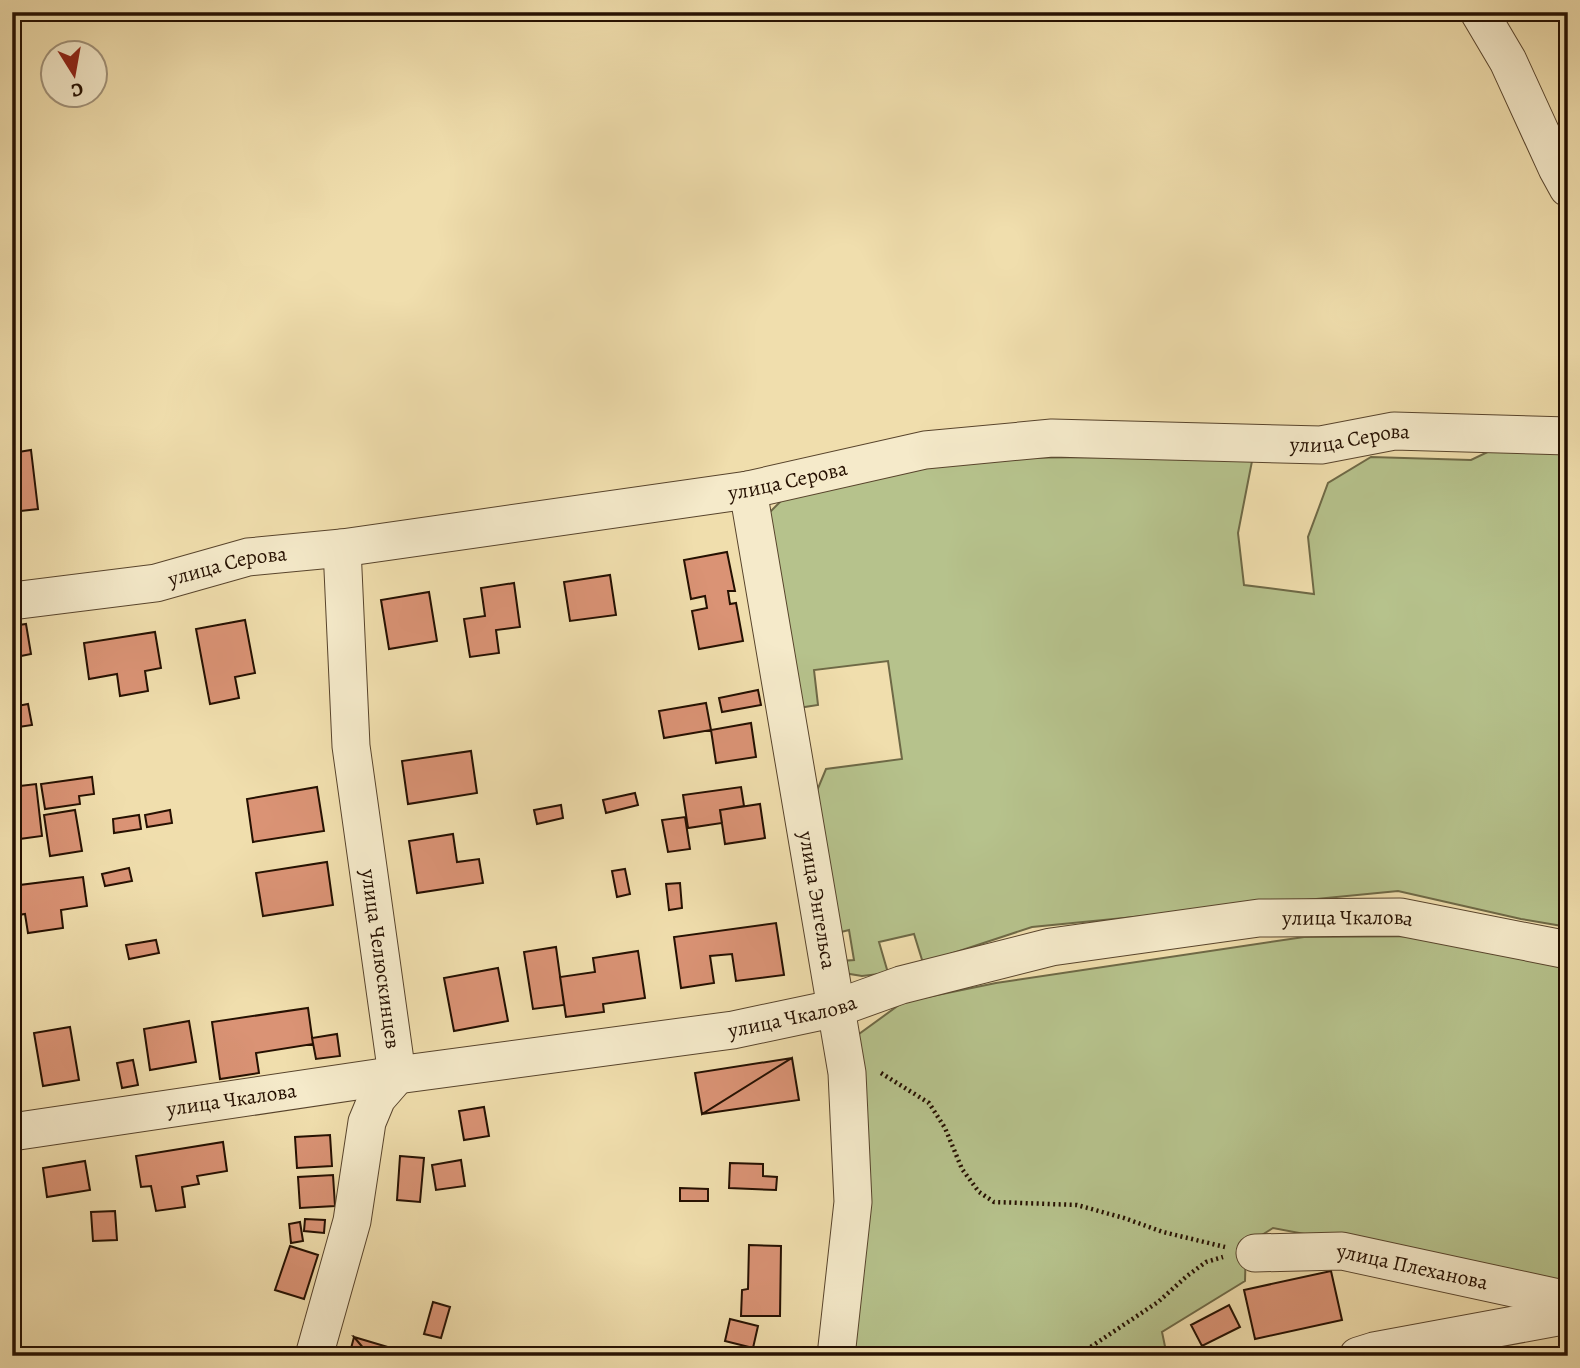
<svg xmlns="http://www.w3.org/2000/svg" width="1580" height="1368" viewBox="0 0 1580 1368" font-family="Alegreya,serif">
<rect width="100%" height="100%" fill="#f0dead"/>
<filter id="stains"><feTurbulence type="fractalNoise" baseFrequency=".00286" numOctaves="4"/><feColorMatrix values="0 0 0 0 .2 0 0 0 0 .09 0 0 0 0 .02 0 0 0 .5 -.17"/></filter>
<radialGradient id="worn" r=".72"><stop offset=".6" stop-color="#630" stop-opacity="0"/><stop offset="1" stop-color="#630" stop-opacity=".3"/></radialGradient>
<!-- green -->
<path fill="#b6c28c" stroke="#6e6946" stroke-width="2" d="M1496,448L1568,450V927L1521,919L1398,891L1032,927L923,963L914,934L879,942L888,973L862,976L844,973L841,961L854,960L849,930L833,934L811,805L826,769L902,759L888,661L814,670L818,705L798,708L768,514L792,490L975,458L1253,456L1238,533L1244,585L1314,594L1308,537L1328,483L1371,457L1471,460Z
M1442,936L1568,964V1287L1544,1279L1273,1228L1246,1245L1245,1281L1162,1332L1167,1356H840L860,1225L859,1034L903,1002L996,983L1304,937Z"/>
<!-- building -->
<path fill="#da9375" stroke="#251001" stroke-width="2" d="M31,450L38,509L12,512V453Z
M727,552L735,591H728L730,604L736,603L743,641L699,649L692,611L707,608L705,596L691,599L684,560Z
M610,575L616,615L570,621L564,582Z
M514,583L520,627L496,630L499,653L470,657L464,619L485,616L481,588Z
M429,592L437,641L389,649L381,600Z
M245,620L255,673L235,677L239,698L210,704L196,629Z
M26,624L31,654L16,657L12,637V626Z
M155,632L161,668L145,671L148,691L120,696L117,674L89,679L84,643Z
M758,690L761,705L722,712L719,698Z
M706,703L711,730L664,738L659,711Z
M28,704L32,725L12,728V707Z
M751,723L756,757L716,763L711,730Z
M471,751L477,793L408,804L402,761Z
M92,777L94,794L79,796L80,804L45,809L41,784Z
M36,784L42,836L12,840V787Z
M317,787L324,831L253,842L247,799Z
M741,787L744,806L720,810L722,823L688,828L683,795Z
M635,793L638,805L606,813L603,800Z
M760,804L765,838L725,844L720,810Z
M561,805L563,818L537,824L534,810Z
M75,810L82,851L50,856L44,815Z
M170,810L172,823L147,827L145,815Z
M139,815L141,829L114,833L113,819Z
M685,817L690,849L668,852L662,820Z
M453,834L457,862L479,859L483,883L417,893L409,841Z
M327,862L333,905L263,916L256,873Z
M129,868L132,881L105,886L102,874Z
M625,869L630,894L617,897L612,871Z
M83,877L87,906L61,910L63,928L28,933L25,914L12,916V886Z
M680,883L682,908L669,910L666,884Z
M776,923L784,975L736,981L732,954L710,956L714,983L681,988L674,937Z
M156,940L159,953L129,959L126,945Z
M556,947L564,1005L533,1009L524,952Z
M638,951L645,998L603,1004L604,1012L566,1017L560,977L595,972L593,958Z
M498,968L508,1021L454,1031L444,978Z
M308,1008L313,1044L256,1053L259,1073L220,1079L212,1022Z
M189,1021L196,1062L150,1070L144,1029Z
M70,1027L79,1080L43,1086L34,1033Z
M337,1034L340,1056L316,1059L312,1038Z
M792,1058L799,1100L702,1114Z
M792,1058L702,1114L695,1073Z
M133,1060L138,1085L122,1088L117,1063Z
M484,1107L489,1136L464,1140L459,1111Z
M330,1135L332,1166L297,1168L295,1137Z
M223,1142L227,1171L197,1176L199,1184L182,1187L185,1207L156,1211L151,1186L141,1187L136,1156Z
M400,1156L424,1158L420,1202L397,1200Z
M461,1160L465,1186L436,1190L432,1165Z
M85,1161L90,1190L47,1197L43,1168Z
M730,1163L763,1164V1176L777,1177L776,1190L729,1188Z
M333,1175L335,1206L300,1208L298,1177Z
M680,1188L708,1189V1201H680Z
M115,1211L117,1240L93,1241L91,1212Z
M305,1219L325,1220L324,1233L304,1231Z
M300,1222L303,1241L291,1243L289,1224Z
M749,1245L781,1246L780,1316H741L742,1290L748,1289Z
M290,1246L318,1255L304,1299L275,1290Z
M1331,1271L1342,1320L1255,1339L1244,1290Z
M433,1302L450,1307L441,1338L424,1334Z
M1229,1305L1240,1327L1202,1346L1191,1325Z
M730,1319L758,1326L753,1348L725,1341Z
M354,1337L418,1356H370Z
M354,1337L370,1356H349Z"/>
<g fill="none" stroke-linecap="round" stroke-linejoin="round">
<!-- minor casing -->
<g stroke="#58442c" stroke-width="39">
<g id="minor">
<path d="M1479,12L1508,61L1557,168L1568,188"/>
<path id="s1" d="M748,490L847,1073L853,1202L836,1356"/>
<path id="s2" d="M12,601L156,583L248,557L342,548L748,490L925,450L1052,438L1321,445L1394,431L1568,436"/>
<path id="s3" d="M12,1132L397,1075L733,1030L837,1008L901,985L1051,947L1259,918L1400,917L1568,950"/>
<path id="s4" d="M1255,1253L1342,1251L1568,1300"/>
<path d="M314,1356L352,1221L367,1122L377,1098L397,1075L351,746L342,548"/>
<path d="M1358,1356L1374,1351L1568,1315"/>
</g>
</g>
<!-- path -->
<path stroke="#251001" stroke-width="4.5" stroke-dasharray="2 3.5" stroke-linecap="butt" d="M881,1073L929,1103L945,1128L962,1169L979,1192L994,1202L1077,1205L1124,1218L1163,1232L1225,1247
M1077,1356L1158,1302L1187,1276L1206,1262L1223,1257"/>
<!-- minor -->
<use href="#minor" stroke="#f5eaca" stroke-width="37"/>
</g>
<g text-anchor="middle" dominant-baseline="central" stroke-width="6" stroke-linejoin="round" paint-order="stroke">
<!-- street labels -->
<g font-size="21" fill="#251001" stroke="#f5eaca">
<text stroke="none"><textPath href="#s2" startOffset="1353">улица Серова</textPath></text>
<text stroke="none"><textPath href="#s2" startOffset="786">улица Серова</textPath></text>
<text stroke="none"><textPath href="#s2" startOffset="219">улица Серова</textPath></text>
<text stroke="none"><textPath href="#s1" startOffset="416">улица Энгельса</textPath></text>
<text stroke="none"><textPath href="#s3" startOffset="1356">улица Чкалова</textPath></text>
<text transform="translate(381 959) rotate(82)">улица Челюскинцев</text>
<text stroke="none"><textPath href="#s3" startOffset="789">улица Чкалова</textPath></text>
<text stroke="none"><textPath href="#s3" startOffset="222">улица Чкалова</textPath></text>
<text stroke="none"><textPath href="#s4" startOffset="159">улица Плеханова</textPath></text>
</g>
</g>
<!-- margin -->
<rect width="1580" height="1368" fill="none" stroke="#f0dead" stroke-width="42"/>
<rect x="14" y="14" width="1552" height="1340" fill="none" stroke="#251001" stroke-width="3.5"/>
<rect x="21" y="21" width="1538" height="1326" fill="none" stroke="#251001" stroke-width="2"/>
<!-- north arrow -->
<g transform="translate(74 74) rotate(169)"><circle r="33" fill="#f5eaca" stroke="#a2937a" stroke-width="2"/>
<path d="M0-5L12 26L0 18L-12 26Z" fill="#8f2418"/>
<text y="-10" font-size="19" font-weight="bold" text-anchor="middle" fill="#251001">С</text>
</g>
<rect width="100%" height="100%" filter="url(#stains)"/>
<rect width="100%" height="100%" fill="url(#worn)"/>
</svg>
